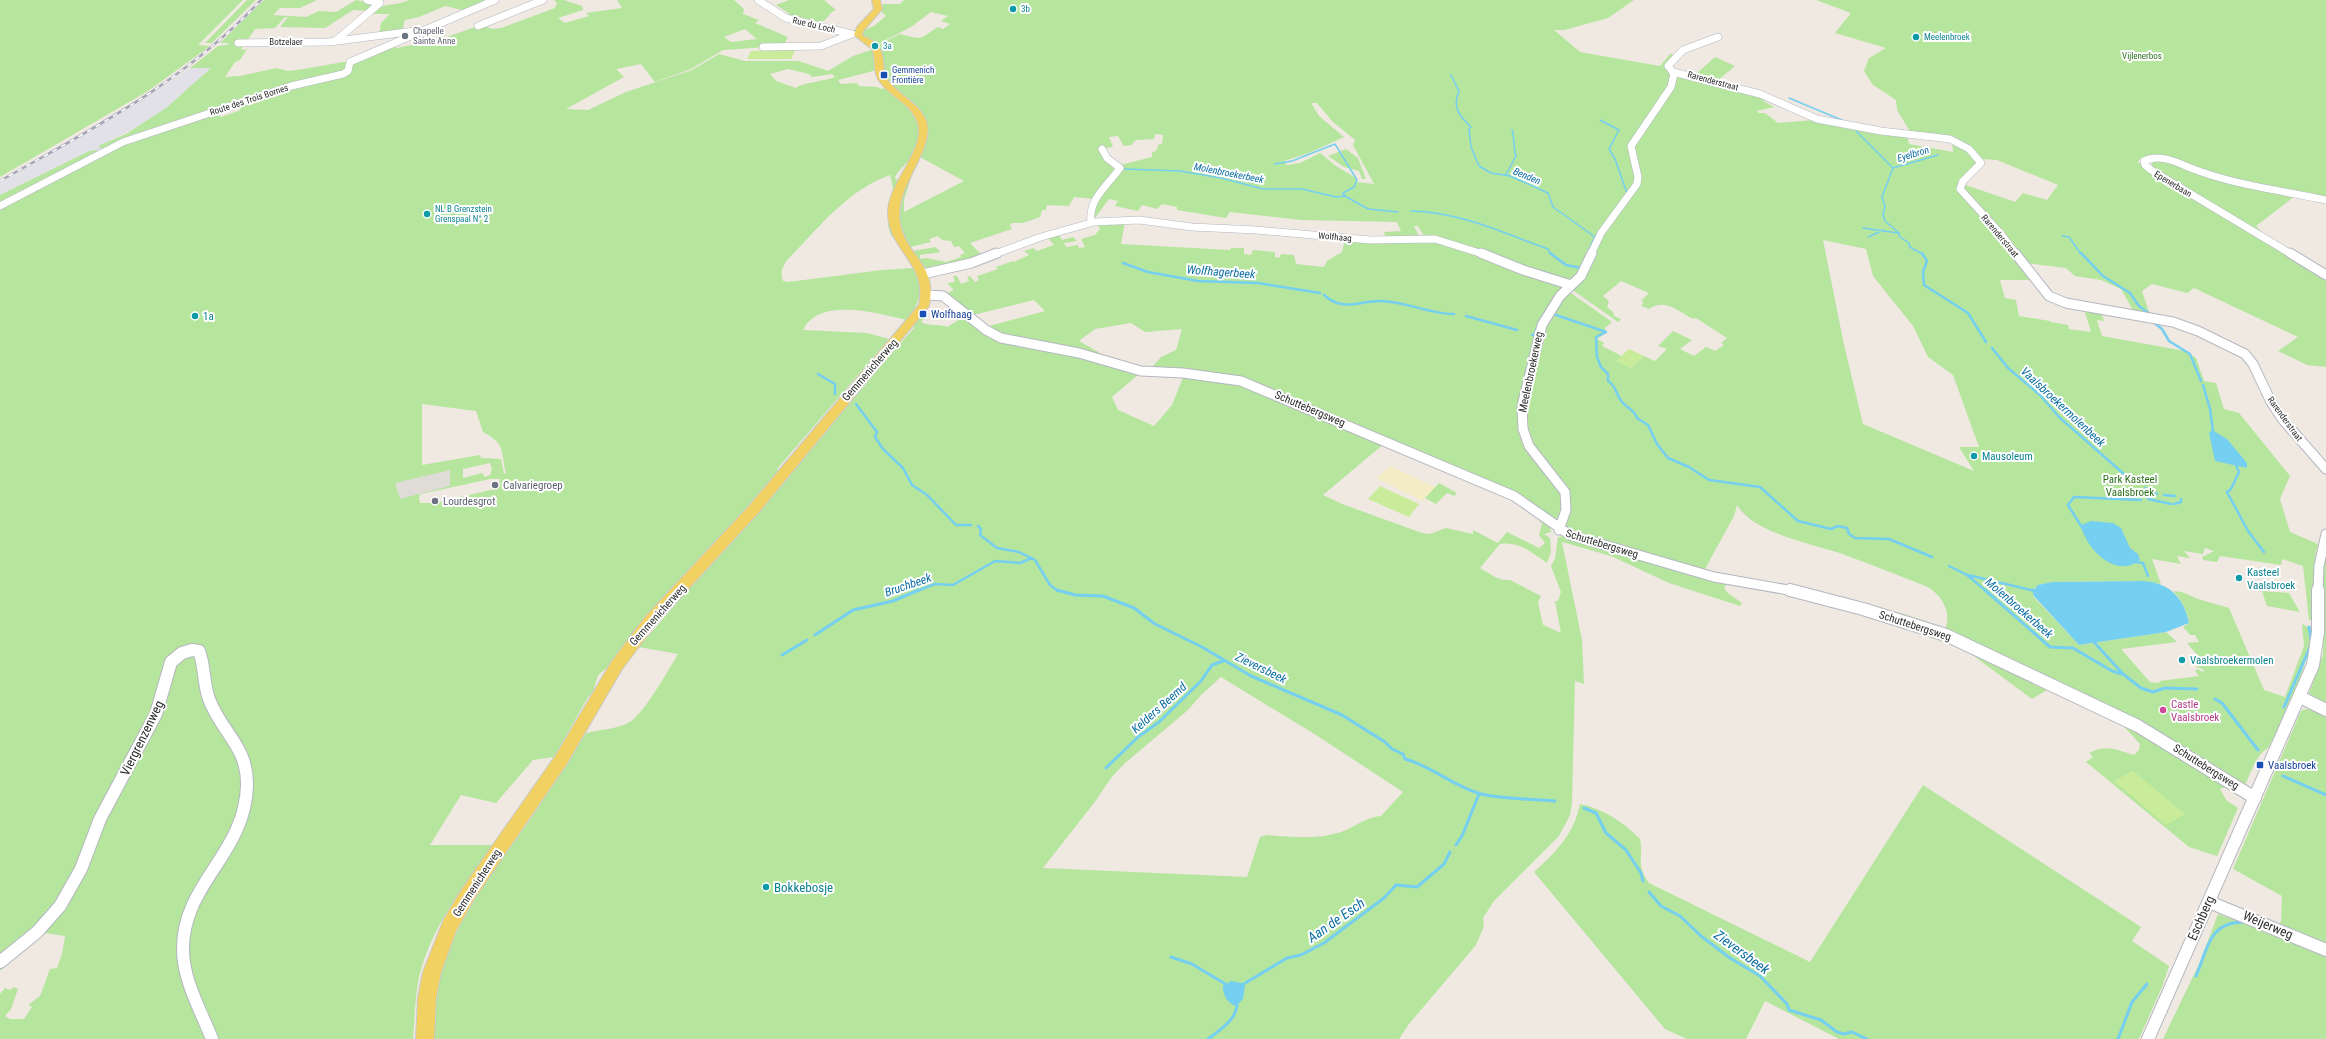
<svg xmlns="http://www.w3.org/2000/svg" width="2326" height="1039" viewBox="0 0 2326 1039" font-family="'Roboto Condensed',sans-serif">
<rect width="100%" height="100%" fill="#efe9e1"/>
<!-- industrial -->
<path fill="#e3e1e8" d="M190,68H211L178,100L142,125L112,139L106,148L98,152L96,150L89,151L0,195V183L132,107Z"/>
<!-- green -->
<path fill="#b6e59e" fill-rule="evenodd" d="M0,0H243L198,45L210,46L148,91L0,177Z
M247,0H256L212,43H205Z
M264,0H317L300,8H280L273,15L306,17L319,11L336,12L356,0L375,4L370,11L353,10L325,28L280,27L288,17H285L275,28L255,29L247,41L237,42L235,44H245L241,50L247,49L240,60L235,62L225,77L240,76L276,68L288,71L304,69L343,62H347L345,66L346,72L106,148H99L100,145L126,134L166,108L211,68H190L218,46L227,45L229,43H220Z
M409,0H493L466,11L445,6L419,17L405,20L402,31L379,35L381,23L390,14H371C387,0 391,8 409,0Z
M554,0H564L582,6L583,10L558,18L565,23L589,16L586,13L622,8L617,0H734L744,9L743,14L759,20L755,23L788,37L783,46L723,50L691,69L655,82L641,64L616,69L624,77L566,109L588,110L626,92L692,70L719,54L745,61H799L828,71L853,56L874,49L877,70L838,80L841,84L857,83L859,86L878,87L880,89L887,88C910,112 931,122 910,158C907,164 900,168 895,177L898,182L894,236L899,246L891,235L888,226V204L893,188L890,175C847,190 818,229 787,260C782,268 780,272 783,281L788,282L882,270L913,268C923,292 922,299 907,320C878,314 820,296 803,330L867,333L889,339L777,469L779,470L717,542L636,628L608,667L598,675L593,692L588,697L554,757L533,760L496,803L461,795L430,845H494C466,882 436,921 422,966C415,988 415,1016 413,1039H0V994L5,988L10,990L14,987L18,989L11,1009L5,1016L10,1019H24L32,1007L28,1005L40,996L50,969L57,968L62,954L65,936L45,933L0,971V195L89,151L96,150L98,152L215,112L221,117L241,110L236,105L343,76L350,66L394,46L397,48L438,40L481,25L492,29L501,28L555,8L557,3ZM745,29L757,39L731,42L724,37ZM788,69L809,74L812,77L832,74L835,77C825,81 801,83 796,88L776,81L770,74ZM422,404L476,411L483,432C507,445 500,450 506,473L504,474L501,459L481,458L480,455L422,465ZM490,463L492,469L490,475L485,477L482,473L463,478V469ZM490,479H500L499,488L435,503H420L419,496L421,494Z
M789,0H824L836,10C830,12 830,15 826,19C819,27 795,18 785,17L790,14L776,5Z
M904,0H1634L1608,18L1564,30H1554L1580,52L1660,66L1671,53L1674,57L1671,60L1672,75L1669,86L1630,143L1636,183L1581,272L1572,280L1424,236L1418,226H1414L1419,236L1386,238L1384,232L1401,231L1397,222L1301,220L1230,212L1226,218L1177,210V207L1162,204L1157,209L1142,205L1138,211L1115,206L1118,201L1109,199L1095,218H1092V212L1120,165L1152,157V152L1156,151L1159,144H1162L1163,135L1155,134L1154,139L1136,140L1131,145L1124,146L1118,136L1109,137L1113,147L1100,149L1117,167L1094,199L1074,197L1069,206L1047,205L1046,210H1042L1040,217L1023,223H1012L1010,225L1012,229L970,243L983,256L926,270L913,251L935,247L941,252L920,255V259L926,258L946,262L961,257L960,255L965,253L959,246L954,247L951,241L942,240L938,236L929,239L931,242L910,247C889,215 898,204 911,171L912,175L904,200V212L964,181L918,156L926,125L885,77L877,45L900,34C926,41 919,38 938,27L943,29L950,24L941,21L948,16L931,12L911,27L876,45L862,35V31L874,26L886,16L881,11L883,4H900ZM1311,103H1317L1332,121L1355,140L1353,145L1374,184L1357,182L1356,178L1336,166L1320,153L1300,163L1287,165L1284,161L1309,153L1344,137L1319,116Z
M1816,0H2326V199C2292,192 2256,188 2223,178C2196,171 2169,151 2141,158L2138,162L2161,178L2165,175L2151,165L2153,162L2166,161L2219,181L2295,196L2256,226L2263,233L2326,271V367L2307,365L2278,351L2298,337L2194,288L2187,293L2152,284L2142,291L2150,315L2134,312L2121,289L2101,280L2075,276L2066,268L2025,263L2004,234L1977,205L1964,187L1966,185L2015,202L2023,193L2047,200L2058,185L1997,160L1982,159L1958,140L1911,133L1897,110L1896,100L1873,85L1864,71L1869,58L1886,48L1835,33L1851,13Z
M1715,57L1735,66L1717,81L1695,75Z
M1676,74L1690,75L1767,97L1763,101L1774,107L1757,111L1759,113H1765L1778,123L1815,120L1907,135L1909,144L1953,152L1952,141C1963,145 1974,152 1980,162L1973,170L1958,180V188L1961,194L1996,231L2031,280H2000L2005,298L2016,300L2019,316L2050,321L2051,322L2068,325L2069,329L2091,332L2084,309L2101,311L2104,321L2097,320L2102,336L2185,351L2196,358L2204,381L2216,383L2224,409L2239,413L2290,476L2280,499L2290,532L2318,544L2315,556V620H2309L2303,566L2282,559L2281,565L2220,556L2217,562L2203,560L2202,557L2214,551L2205,548L2203,554L2184,551L2190,558L2177,556L2181,564L2152,559L2161,584L2144,581L2052,582L2038,585L2033,590V596L2079,645L2166,632L2177,642L2121,649L2150,682L2160,683L2159,681L2199,676L2195,671L2197,669L2203,672L2204,670L2197,667L2196,665L2205,664L2187,643L2199,642L2195,635H2190L2183,627L2189,623C2187,611 2182,600 2173,591L2182,592L2198,599L2229,608L2264,690L2285,697L2304,646L2302,624L2315,631L2295,695L2268,748C2256,755 2251,772 2245,785H2242C2181,748 2122,713 2057,684L2032,699L1967,651L1878,618L1870,614L1872,607L1904,614L1946,628C1951,611 1942,596 1928,587C1900,576 1873,565 1845,555C1814,544 1754,534 1737,505L1734,516L1705,569L1706,573L1571,533L1565,525C1571,491 1563,482 1540,458L1538,459C1551,475 1566,488 1563,510C1563,515 1562,521 1556,523L1530,503L1515,495L1244,379L1153,370V366L1161,357L1176,350L1182,329L1145,332L1131,323L1095,329L1079,341L1100,353L1101,357L1073,349L1006,337L996,334L985,327L1045,311L1034,300L973,315L945,294L954,290L947,283L955,282L953,276H957L961,284L969,281L967,277L970,276L975,282L979,280L977,276L998,269L996,267L1013,261L1014,262L1029,255L1024,251L1033,248L1037,251L1054,245L1047,237L1059,235L1062,240L1073,237L1077,241L1064,243L1066,247L1078,245L1079,248L1085,247L1081,239L1095,235L1100,229L1098,226L1106,224V222L1125,221L1121,244L1230,250L1231,248H1244V254L1251,255L1253,250L1275,252V257L1279,258L1281,254L1294,255L1296,264L1324,267L1327,261L1342,252L1345,240L1435,241L1466,250L1562,284L1563,286L1545,312L1538,329L1529,369L1533,372L1544,330L1555,306L1568,291L1612,322L1605,328L1606,333L1597,339L1604,343L1602,346L1622,356L1617,361L1631,368L1644,356L1655,361L1667,349L1658,346L1673,331L1692,340L1680,349L1694,356L1706,347L1715,351L1724,345L1721,343L1727,338L1696,318L1693,319C1678,311 1665,298 1649,309L1641,306L1644,302L1641,301L1649,293L1621,281L1603,296L1609,301L1607,307L1613,312L1614,316L1621,319L1618,322L1571,289L1582,279L1600,240L1640,186C1642,172 1631,160 1633,145L1672,87ZM1823,240L1866,249L1873,276L1913,326L1928,357L1953,375L1979,447H1959L1974,471L1863,424L1844,345Z
M1346,149L1358,158L1366,179H1362L1359,171L1344,167L1328,156Z
M925,313L928,314L921,322C929,327 938,323 947,327L964,317L984,333L1140,373L1112,397L1118,410L1154,426L1172,405L1184,375L1238,382L1385,443L1323,495L1342,504L1422,533L1430,534L1446,528L1473,534V530L1498,543L1507,532L1539,548L1545,543L1539,535L1542,524L1537,518L1540,515L1550,527L1551,532L1544,534L1550,538L1551,552L1547,563C1533,554 1520,541 1500,544L1480,568L1495,577L1503,580H1510L1541,596L1538,602L1543,625L1561,633L1555,601H1558L1561,592L1551,566L1555,559L1558,537L1565,536L1728,582L1724,588L1728,593L1742,603L1740,606L1669,583L1611,556L1562,542L1582,640L1584,684L1575,681L1572,802L1570,815L1559,836L1494,901L1483,918L1484,926L1476,945L1409,1024L1399,1039H434C435,1017 434,994 441,973C457,918 492,873 525,827C546,796 566,764 586,733C599,730 616,729 628,723C643,716 669,669 678,654L639,647L825,429L914,328L913,326ZM1221,677L1316,735L1403,792L1381,816C1366,817 1355,827 1341,832C1316,840 1292,837 1267,835L1260,837L1247,877L1043,868L1094,803L1111,778L1124,764L1188,710L1201,695Z
M1439,483L1457,493L1454,496L1447,493L1436,504L1425,498Z
M2326,544V708L2312,697L2309,693L2323,655L2324,628L2321,607V574Z
M2262,591L2289,593L2300,612L2267,606Z
M2306,709L2315,710L2326,714V1039H2163L2200,962L2218,914L2241,922L2278,926L2281,921L2282,896L2233,869L2301,711Z
M2118,720L2228,786L2220,789L2226,800L2238,808L2217,856L2189,847L2086,762L2093,757L2089,753C2107,744 2116,750 2134,755L2139,750L2140,744Z
M1923,785L2141,927L2132,941L2169,966L2162,987L2139,1039H1839L1765,1001L1746,1039H1687L1665,1029L1534,872C1556,852 1574,834 1580,804C1604,809 1623,822 1640,839C1644,858 1635,863 1649,883L1810,962Z"/>
<!-- sand -->
<path fill="#f3ecc5" d="M1390,466L1435,487L1422,501L1376,478Z"/>
<!-- pitch -->
<path fill="#c9ec9a" d="M795,50L791,59H747L751,51Z
M1629,349L1644,356L1631,368L1616,361Z
M1380,486L1419,504L1409,517L1368,499Z
M2133,771L2185,814L2166,825L2114,781Z"/>
<!-- plaza -->
<path fill="#dfdcd8" d="M450,470V486L400,499L395,483Z"/>
<!-- water -->
<path fill="#75cff0" d="M2212,430L2227,439L2247,463V468L2215,461L2209,433Z
M2091,521L2113,523L2121,528L2130,548L2138,554L2140,560C2116,580 2085,548 2081,525Z
M2144,581C2170,583 2184,598 2189,623L2166,632L2079,645L2033,595V591L2038,585L2052,582Z
M1231,981L1242,983L1245,986L1243,999L1236,1006C1228,1004 1222,994 1223,986Z"/>
<g fill="none" stroke-linecap="round" stroke-linejoin="round">
<!-- stream-far2 -->
<path stroke="#75cff0" stroke-width="1.5" d="M1451,75L1459,91C1452,107 1459,116 1471,127L1469,129L1471,147L1479,166L1491,173L1510,176L1548,193L1553,207L1595,237
M1789,98L1844,121
M1600,120L1619,130L1609,149L1615,159L1627,193L1625,195
M1856,131L1893,168L1882,197L1885,206L1883,215L1885,221L1899,233L1900,237L1909,243L1910,247L1922,254
M1275,164L1292,161L1335,144L1357,180L1354,187L1343,193L1345,196
M1893,168L1938,155
M1125,169L1180,171L1221,178L1263,189H1302L1336,197L1345,196L1368,209L1398,212
M1506,175L1516,156C1513,147 1515,140 1512,130
M1411,211C1460,212 1503,233 1548,249L1550,254
M1863,228L1898,233
M2062,236L2069,237L2081,254
M1868,237L1884,230
M1588,252L1595,236"/>
<!-- stream-far1 -->
<path stroke="#75cff0" stroke-width="2.5" d="M1550,253L1566,265L1581,268
M1922,253L1927,261L1923,272L1924,285L1968,313L1986,342
M2081,253L2103,276L2130,293L2139,306L2151,315
M1123,263L1148,272L1198,281L1258,283L1320,293
M1324,295C1343,312 1358,301 1380,301C1404,301 1429,314 1454,314
M1553,314L1606,332L1596,337L1597,357L1601,367L1608,374V381C1617,386 1615,394 1622,402C1628,409 1634,409 1637,418L1648,425L1657,444L1668,458L1689,467L1709,480L1760,487L1798,521L1831,529L1838,526L1847,528L1849,534L1855,538L1889,539L1932,557
M1466,316L1517,330
M1540,321L1550,305
M2153,322L2162,329L2169,341L2190,354L2201,381
M1532,335H1534L1538,325
M1992,348L2008,368L2040,395L2059,417L2125,475
M818,374L835,384V394
M2203,385L2210,409L2213,431
M856,404L877,432L875,437L883,449L903,468L912,485L927,495L956,525H971
M2236,465L2239,472L2231,489L2227,492L2248,531L2264,552
M2128,478L2137,483
M2145,488L2157,494
M2164,495L2175,496
M2148,499L2171,504
M2174,504L2181,502V499
M978,526L981,529L980,535L997,548L1019,552L1035,560L1050,585L1058,591
M2083,529L2068,505L2074,497L2141,500
M2135,562L2143,563L2148,576
M1949,566L1967,575L1986,591
M1968,575L2035,591
M917,591L935,584L953,585L995,561L1020,563L1032,558"/>
<!-- stream -->
<path stroke="#75cff0" stroke-width="3" d="M1057,590L1075,595L1103,596L1134,608L1155,624L1202,647L1251,676L1342,715L1385,742L1392,749L1403,754L1405,759C1431,766 1452,785 1478,793C1495,799 1535,799 1555,801
M1985,590L2050,647L2073,648L2112,671L2122,674
M2032,590L2035,591
M2309,627L2311,639
M815,635L853,610L893,601L919,590
M2093,641L2123,674L2141,688L2153,692L2165,688L2197,689
M782,655L807,640
M2215,699L2222,703L2258,750
M2284,707L2310,647
M1106,768L1138,737L1159,722L1201,681L1212,665L1223,661
M2283,776L2326,795
M1584,808L1596,813L1606,833L1626,850L1641,873L1643,881
M1456,845L1462,836L1479,794
M1649,892L1661,906L1680,916L1701,936L1730,958L1760,976L1787,1004L1789,1010L1821,1020L1837,1032L1844,1034L1852,1032L1867,1039
M1171,957L1192,964L1227,985
M2196,976C2208,949 2208,922 2244,922
M1242,985L1287,958L1301,955L1324,943L1384,898L1396,885L1417,887L1444,864L1450,852
M1208,1039C1220,1030 1238,1019 1237,1002
M2118,1039L2132,1002L2147,984"/>
<!-- minor-far2 casing -->
<g stroke="#b4b7c1" stroke-width="8">
<path id="minor-far2" d="M758,0L786,18L851,34
M478,26L543,0
M334,42L380,3L367,0
M238,43L329,42L415,31
M763,47L821,46L852,34
M1673,72L1760,94L1817,119L1881,131L1950,139L1969,149L1981,163L1963,181L1960,189L2001,234L2016,254
M0,206L123,142L291,86L343,74L348,71L350,62L495,0
M1091,222C1088,199 1108,185 1120,168L1107,158L1102,149
M995,254L1041,237L1094,222L1139,220L1192,227L1256,230L1370,240L1435,239L1483,254
M1591,254L1601,233L1637,184L1638,177L1631,146L1671,87L1674,74L1668,66L1683,50L1718,37
M2291,254L2151,170L2145,165L2144,161C2158,154 2175,161 2188,167C2233,185 2279,190 2326,200"/>
</g>
<!-- minor-far1 casing -->
<g stroke="#b4b7c1" stroke-width="11">
<path id="minor-far1" d="M1481,253L1523,270L1571,285
M2015,253L2049,296L2066,303L2173,322L2198,331L2245,354L2253,364L2271,402L2283,420L2326,469
M2290,253L2326,275
M923,274L971,263L997,253
M928,295L943,296L986,330L1001,338L1079,353L1141,371L1183,373L1241,381L1514,496L1570,535L1714,577L1794,591
M1559,530L1566,510L1565,492L1529,446L1523,429L1522,406L1542,325L1560,296L1581,276L1592,253
M2318,591L2319,566L2326,534"/>
</g>
<!-- minor casing -->
<g stroke="#b4b7c1" stroke-width="14">
<path id="minor" d="M1790,590L1863,609L1946,635L2138,726L2255,798
M2300,697L2326,710
M2209,902L2326,950
M0,962L37,932L60,906L81,869L100,819L156,714L171,662L182,653L192,650L199,651C205,666 203,683 209,699C221,732 248,746 247,786C245,854 182,884 183,950C183,980 201,1011 212,1039
M2148,1039L2313,665L2318,632V590"/>
</g>
<!-- major casing -->
<g stroke="#c9c9c9" stroke-width="2">
<path id="major" d="M872,0H880L882,9L864,30L862,35C867,38 873,40 877,45C886,54 881,68 887,79C897,94 916,101 925,118C939,146 893,186 900,223C906,257 938,264 929,306L759,512L656,624L622,669L566,765L474,899L456,931L441,972L436,998L434,1039H416L418,998L423,972L444,919L462,889L556,755L612,661L646,616L749,506L919,305C928,263 888,250 888,213C888,183 925,151 918,124C913,104 888,96 878,79C873,69 876,58 872,49L854,35L857,27L874,9Z"/>
</g>
<!-- minor-far2 -->
<use href="#minor-far2" stroke="#fff" stroke-width="7"/>
<!-- minor-far1 -->
<use href="#minor-far1" stroke="#fff" stroke-width="9"/>
<!-- minor -->
<use href="#minor" stroke="#fff" stroke-width="12"/>
<!-- major -->
<use href="#major" fill="#f2d163" fill-rule="evenodd"/>
<!-- rail casing -->
<g stroke="#a3a6b8" stroke-width="2.5">
<path id="rail" d="M0,181C97,126 183,83 261,0"/>
</g>
<!-- rail -->
<use href="#rail" stroke="#fff" stroke-width="1.5" stroke-dasharray="5" stroke-linecap="butt"/>
</g>
<!-- markers -->
<g fill="#0f9aa8" stroke="#fff" stroke-width="1.5">
<circle cx="1013" cy="9" r="4"/>
<circle cx="1916" cy="37" r="4"/>
<circle cx="875" cy="46" r="4"/>
<circle cx="427" cy="214" r="4"/>
<circle cx="195" cy="316" r="4"/>
<circle cx="1974" cy="456" r="4"/>
<circle cx="2239" cy="578" r="4"/>
<circle cx="2182" cy="660" r="4"/>
<circle cx="766" cy="887" r="4"/>
</g>
<g fill="#6b7280" stroke="#fff" stroke-width="1.5">
<circle cx="405" cy="36" r="4"/>
<circle cx="495" cy="485" r="4"/>
<circle cx="435" cy="501" r="4"/>
</g>
<g fill="#1a4fb4" stroke="#fff" stroke-width="1.5">
<rect x="880" y="71" width="8" height="8" rx="2"/>
<rect x="919" y="310" width="8" height="8" rx="2"/>
<rect x="2256" y="761" width="8" height="8" rx="2"/>
</g>
<circle fill="#d1479c" stroke="#fff" stroke-width="1.5" cx="2163" cy="710" r="4"/>
<g text-anchor="middle" dominant-baseline="central" stroke-width="4" stroke-linejoin="round" paint-order="stroke">
<!-- far-culture labels -->
<g font-size="9" fill="#0d838f" stroke="#fff" text-anchor="start">
<text x="1021" y="9">3b</text>
<text x="1924" y="37">Meelenbroek</text>
<text x="883" y="46">3a</text>
<text x="435" y="209">NL B Grenzstein<tspan x="435" dy="10">Grenspaal N° 2</tspan></text>
</g>
<!-- far-street labels -->
<g font-size="9" fill="#2e2e2e" stroke="#fff">
<text transform="translate(814 25) rotate(13)">Rue du Loch</text>
<text x="286" y="42">Botzelaer</text>
<text transform="translate(1713 81) rotate(15)">Rarenderstraat</text>
<text transform="translate(249 100) rotate(-18)">Route des Trois Bornes</text>
<text transform="translate(2173 184) rotate(31)">Epenerbaan</text>
<text transform="translate(2000 236) rotate(50)">Rarenderstraat</text>
<text transform="translate(1335 237) rotate(5)">Wolfhaag</text>
<text transform="translate(2285 419) rotate(54)">Rarenderstraat</text>
</g>
<!-- far-worship labels -->
<g font-size="9" fill="#5b616d" stroke="#fff" text-anchor="start">
<text x="413" y="31">Chapelle<tspan x="413" dy="10">Sainte Anne</tspan></text>
</g>
<!-- far-park labels -->
<g font-size="9" fill="#2c6e1b" stroke="#fff">
<text x="2142" y="56">Vijlenerbos</text>
</g>
<!-- far-transit labels -->
<g font-size="9" fill="#164399" stroke="#fff" text-anchor="start">
<text x="892" y="70">Gemmenich<tspan x="892" dy="10">Frontière</tspan></text>
</g>
<!-- far-water labels -->
<g font-size="10" font-style="italic" fill="#0d6fa3" stroke="#fff">
<text transform="translate(1913 154) rotate(-17)">Eyelbron</text>
<text transform="translate(1229 173) rotate(11)">Molenbroekerbeek</text>
<text transform="translate(1527 176) rotate(23)">Benden</text>
</g>
<!-- transit labels -->
<g font-size="11" fill="#164399" stroke="#fff" text-anchor="start">
<text x="931" y="314">Wolfhaag</text>
<text x="2268" y="765">Vaalsbroek</text>
</g>
<!-- culture labels -->
<g font-size="11" fill="#0d838f" stroke="#fff" text-anchor="start">
<text x="203" y="316">1a</text>
<text x="1982" y="456">Mausoleum</text>
<text x="2247" y="572">Kasteel<tspan x="2247" dy="13">Vaalsbroek</tspan></text>
<text x="2190" y="660">Vaalsbroekermolen</text>
</g>
<!-- street labels -->
<g font-size="11" fill="#2e2e2e" stroke="#fff">
<text transform="translate(870 370) rotate(-49)">Gemmenicherweg</text>
<text transform="translate(1531 372) rotate(-78)">Meelenbroekerweg</text>
<text transform="translate(1310 409) rotate(23)">Schuttebergsweg</text>
<text transform="translate(1602 544) rotate(17)">Schuttebergsweg</text>
<text transform="translate(658 615) rotate(-48)">Gemmenicherweg</text>
<text transform="translate(1915 626) rotate(18)">Schuttebergsweg</text>
<text transform="translate(2206 767) rotate(32)">Schuttebergsweg</text>
<text transform="translate(477 883) rotate(-57)">Gemmenicherweg</text>
</g>
<!-- park labels -->
<g font-size="11" fill="#2c6e1b" stroke="#fff">
<text x="2130" y="479">Park Kasteel<tspan x="2130" dy="13">Vaalsbroek</tspan></text>
</g>
<!-- worship labels -->
<g font-size="11" fill="#5b616d" stroke="#fff" text-anchor="start">
<text x="503" y="485">Calvariegroep</text>
<text x="443" y="501">Lourdesgrot</text>
</g>
<!-- hotel labels -->
<g font-size="11" fill="#b23c85" stroke="#fff" text-anchor="start">
<text x="2171" y="704">Castle<tspan x="2171" dy="13">Vaalsbroek</tspan></text>
</g>
<!-- water labels -->
<g font-size="12" font-style="italic" fill="#0d6fa3" stroke="#fff">
<text transform="translate(1221 272) rotate(4)">Wolfhagerbeek</text>
<text transform="translate(2063 407) rotate(43)">Vaalsbroekermolenbeek</text>
<text transform="translate(908 585) rotate(-19)">Bruchbeek</text>
<text transform="translate(2019 608) rotate(41)">Molenbroekerbeek</text>
<text transform="translate(1261 668) rotate(26)">Zieversbeek</text>
<text transform="translate(1159 708) rotate(-42)">Kelders Beemd</text>
</g>
<!-- near-street labels -->
<g font-size="13" fill="#2e2e2e" stroke="#fff">
<text transform="translate(142 738) rotate(-64)">Viergrenzenweg</text>
<text transform="translate(2201 918) rotate(-66)">Eschberg</text>
<text transform="translate(2268 925) rotate(23)">Weijerweg</text>
</g>
<!-- near-culture labels -->
<g font-size="13" fill="#0d838f" stroke="#fff" text-anchor="start">
<text x="774" y="887">Bokkebosje</text>
</g>
<!-- near-water labels -->
<g font-size="14" font-style="italic" fill="#0d6fa3" stroke="#fff">
<text transform="translate(1336 920) rotate(-35)">Aan de Esch</text>
<text transform="translate(1742 952) rotate(36)">Zieversbeek</text>
</g>
</g>
</svg>
